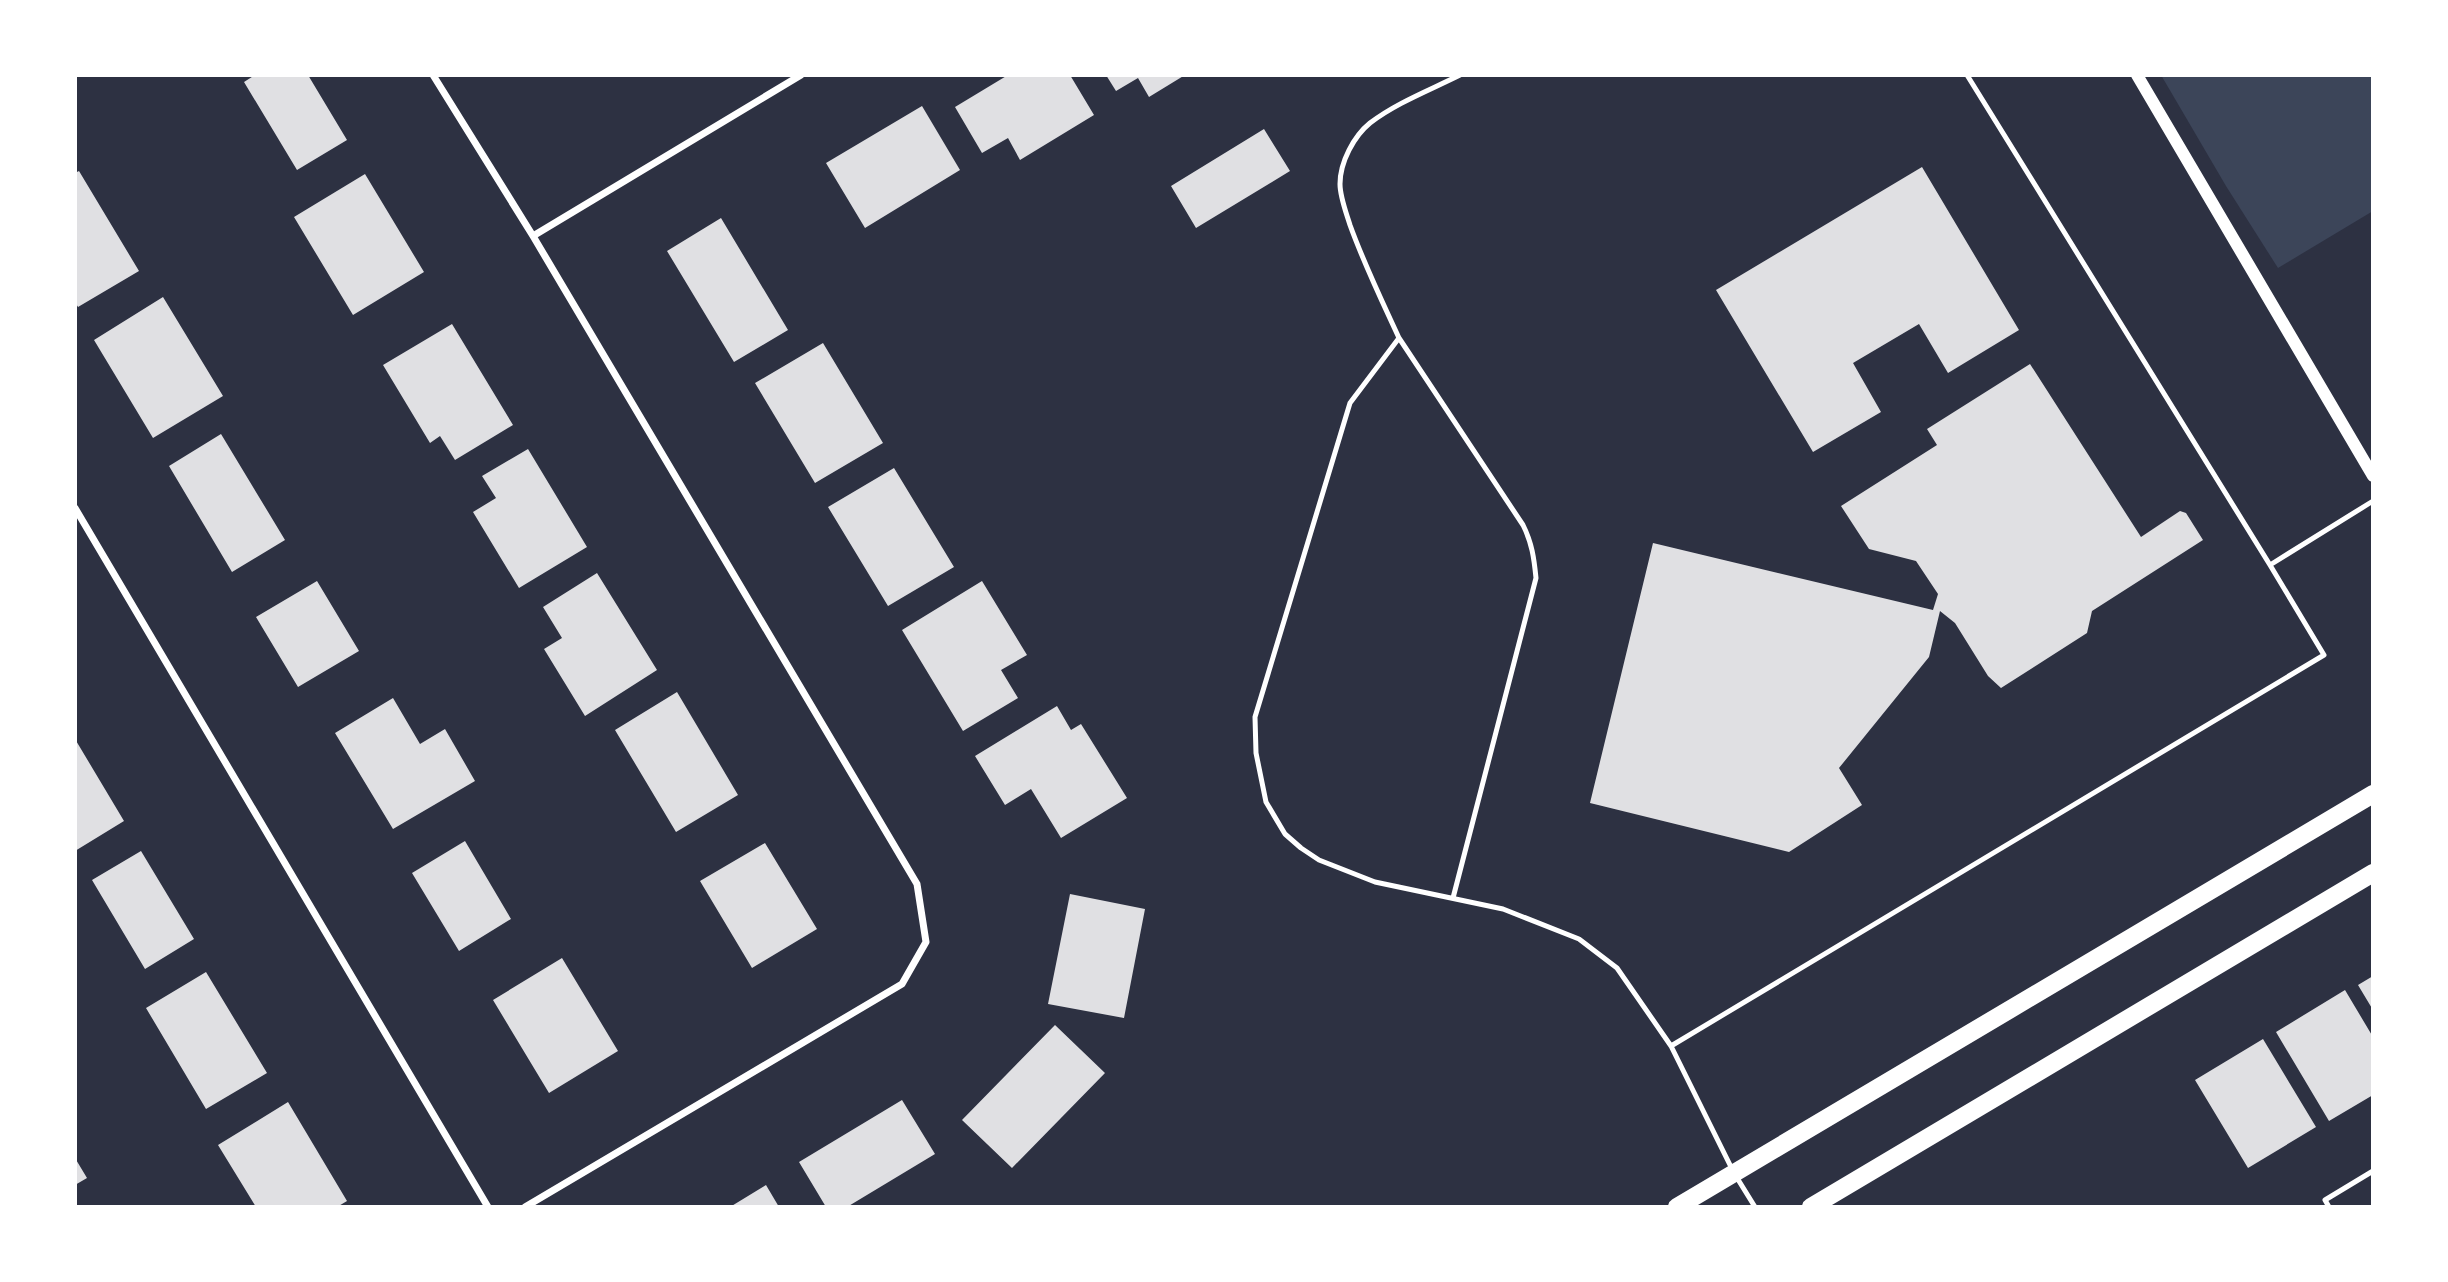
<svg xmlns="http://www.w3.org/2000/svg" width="2448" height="1282" viewBox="0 0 2448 1282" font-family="'DejaVu Sans',sans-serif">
<rect width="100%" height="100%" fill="#2d3142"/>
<!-- green -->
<path fill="#3c4559" d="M2161,75H2373V211L2278,268L2226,186Z"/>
<!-- building -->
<path fill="#e0e0e3" d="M255,75H308L347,140L297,170L244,82Z
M1008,75H1070L1094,115L1020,160L1008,138L982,153L955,107Z
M1106,75H1185L1149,97L1138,78L1116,91Z
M922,106L960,170L865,228L826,163Z
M1264,129L1290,171L1196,228L1171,186Z
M1922,167L2019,330L1948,373L1919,324L1853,363L1881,412L1813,452L1716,290Z
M79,171L139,271L78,307L75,302V173Z
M365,174L424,272L353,315L294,217Z
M721,218L788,330L734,362L667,251Z
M163,297L223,396L153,438L94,340Z
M452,324L513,425L455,460L440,436L430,443L383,365Z
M823,343L883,443L815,483L755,383Z
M2030,364L2141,537L2180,511L2186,513L2203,540L2092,611L2087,633L2001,688L1988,676L1955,623L1940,611L1929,657L1839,768L1862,805L1789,852L1590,803L1653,543L1933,610L1938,594L1916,561L1869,549L1841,506L1937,445L1927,429Z
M221,434L285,540L232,572L169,466Z
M528,449L587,547L519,588L473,512L496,498L482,476Z
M894,468L954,567L888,606L828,507Z
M597,573L657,670L585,716L544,649L562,638L543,607Z
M317,581L359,651L298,687L256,617Z
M982,581L1027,655L1001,670L1018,698L963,731L902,630Z
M677,692L738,795L676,832L615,730Z
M393,698L420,744L445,729L475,781L393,829L335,733Z
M1057,706L1071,730L1081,724L1127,798L1061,838L1031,789L1005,805L975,756Z
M75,739L124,821L75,851Z
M465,841L511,919L459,951L412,873Z
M765,843L817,929L752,968L700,881Z
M141,851L194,939L145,969L92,880Z
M1070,894L1145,909L1124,1018L1048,1004Z
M562,958L618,1051L549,1093L493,1000Z
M206,972L267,1073L206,1109L146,1008Z
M2373,976V1010L2358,985Z
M2345,990L2373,1037V1095L2329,1121L2276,1032Z
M1055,1025L1105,1073L1012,1168L962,1120Z
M2263,1039L2316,1127L2248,1168L2195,1080Z
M902,1100L935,1154L847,1207H826L799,1162Z
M288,1102L347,1201L337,1207H256L218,1145Z
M75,1158L87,1178L75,1185Z
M766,1185L779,1207H730Z"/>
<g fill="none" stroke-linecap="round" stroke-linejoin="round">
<!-- service -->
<path stroke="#fff" stroke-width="5" d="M1460,75C1430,90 1396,103 1370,123C1354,136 1340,162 1340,184C1340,197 1346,212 1350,225C1364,264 1382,301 1399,338L1350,403L1255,717L1256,753L1266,802L1285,834L1301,848L1319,860L1375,882L1503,909L1579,939L1617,968L1671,1046L1734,1173L1755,1207
M1967,75L2270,565
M1399,338L1523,525C1532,543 1534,558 1536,578L1453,898
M1671,1046L2324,655L2270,565L2373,501
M2329,1207L2325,1200L2373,1171"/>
<!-- minor -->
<path stroke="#fff" stroke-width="7" d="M433,75L533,236L917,884L926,942L902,984L525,1207
M533,236L801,75
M75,508L488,1207"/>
<!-- tertiary -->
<path stroke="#fff" stroke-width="12" d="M2137,75L2373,476"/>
<!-- primary -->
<path stroke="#fff" stroke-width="18" d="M1677,1207L2373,794
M1811,1207L2373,873"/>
</g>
<!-- border -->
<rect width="2448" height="1282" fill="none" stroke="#ffffff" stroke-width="154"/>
</svg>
